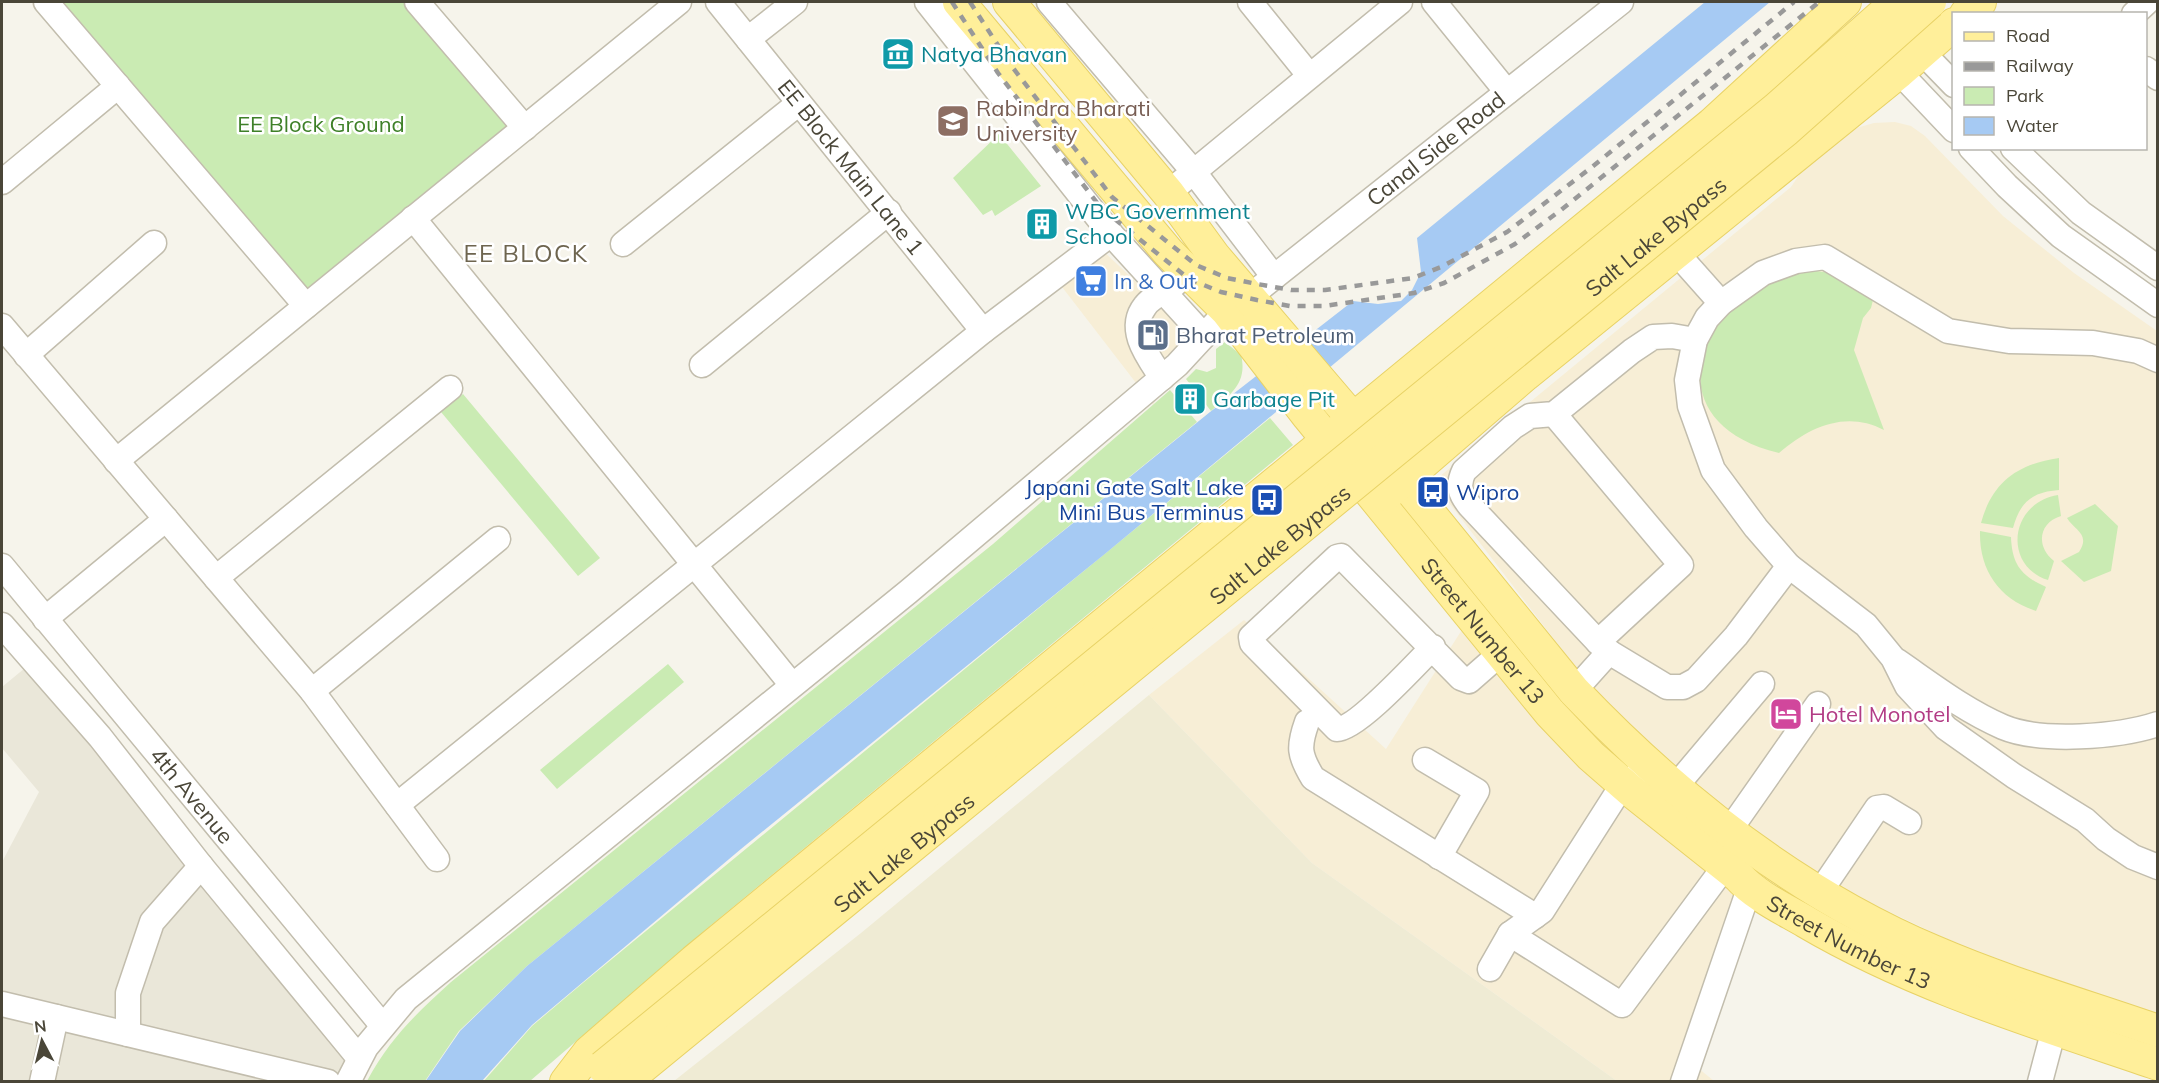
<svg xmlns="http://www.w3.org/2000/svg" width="2159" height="1083" viewBox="0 0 2159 1083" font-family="Mulish,sans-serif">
<rect width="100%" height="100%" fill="#f6f4eb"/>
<!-- residential -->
<path fill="#eae7d9" d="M25,668L350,1055L340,1076L2,995V862L39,792L2,748V687Z
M2,1010L306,1082H2Z"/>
<!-- commercial -->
<path fill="#f7eed6" d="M1895,122L1911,126L1925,136L2003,216L2074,273L2157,331V1020L1945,938L1832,885L1696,790L1629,727L1587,682L1433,482L1791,187L1821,142L1835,134L1874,123Z
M1102,250L1164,308L1181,334L1180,350L1153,405L1059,283Z
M1244,620L1386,749L1465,625L1758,903L1698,1068L1714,1081H1617L1312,863L1149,695Z"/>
<!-- education -->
<path fill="#efebd4" d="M1149,695L1312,863L1617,1081H674L861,933Z"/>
<!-- green -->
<path fill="#caebb3" d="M56,2H410L516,125L305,295Z
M999,134L1041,186L995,216L992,210L983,215L953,178Z
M1809,270L1831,273L1873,300L1871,308L1863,318L1854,350L1884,430C1846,410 1809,427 1779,453C1644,421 1701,285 1809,270Z
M1225,342L1241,355C1248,383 1230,395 1211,411L1186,379L1196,369L1207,372L1216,368V349Z
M1170,390L1197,422L527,966L459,1031L425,1081H367C391,1037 415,1015 451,982L993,544Z
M463,394L600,558L578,576L441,412Z
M1270,418L1293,445L710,926L530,1081L483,1082L532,1026L584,982Z
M2059,458V490C2032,492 2020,502 2013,528L1981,523C1992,482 2018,464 2059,458Z
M2058,495L2061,516C2038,523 2036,547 2054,561L2048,580C2003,566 2009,503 2058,495Z
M2095,504L2118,526L2111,571L2084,582L2061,561L2079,552C2091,534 2074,530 2067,518Z
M1980,531L2011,537C2012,564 2021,576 2046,587L2036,611C1999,599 1979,570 1980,531Z
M668,664L684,682L557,789L540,770Z"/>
<!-- water -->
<path fill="#a6caf3" d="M1705,2H1770L1106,553L741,849L532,1025L482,1081L425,1082L460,1031L527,966L1210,412L1353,301L1378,304L1401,301L1412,290L1421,272L1417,238Z"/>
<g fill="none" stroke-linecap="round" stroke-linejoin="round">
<!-- minor casing -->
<g stroke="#c2bdad" stroke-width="27">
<g id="minor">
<path d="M46,2L306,306"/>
<path d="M417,2L525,128"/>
<path id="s1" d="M718,2L983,331"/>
<path d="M927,2L1111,234L1204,336"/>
<path d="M1049,2L1193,171L1274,277"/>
<path d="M1250,2L1309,75"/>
<path d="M1434,2L1507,92"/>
<path d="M2134,14L2147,2"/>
<path d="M748,39L795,2"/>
<path d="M1921,51L1954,85"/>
<path d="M2146,69L2158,78"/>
<path d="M1899,72L1954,130"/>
<path d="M1971,148L2007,186L2061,236L2158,305"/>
<path d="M2013,148L2081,213L2158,268"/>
<path d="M2,182L118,86"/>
<path d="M1168,193L1400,2"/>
<path d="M413,218L792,685"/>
<path d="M1665,240L1721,303"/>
<path d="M623,244L799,103"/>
<path id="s2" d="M1250,296L1621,2"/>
<path d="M2,326L312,691L437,859"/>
<path d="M26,355L154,243"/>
<path d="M2158,360L2138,351L2093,343L2009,341L1948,331L1825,257L1796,261L1763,273L1721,303L1707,318L1695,340L1687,380L1690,406L1713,470L1756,528L1789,566L1866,625L1893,658L1907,686L1946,728L2014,776L2085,820L2106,839L2133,857L2158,867"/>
<path d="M702,365L889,212"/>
<path d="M1162,378C1149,358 1126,330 1145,306C1151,297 1166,291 1175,284"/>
<path d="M1554,414L1681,565L1598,642L1609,652"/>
<path d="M116,461L679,2"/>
<path id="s3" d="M2,566L382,1025"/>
<path d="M216,578L450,388"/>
<path d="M45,619L166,519"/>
<path d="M2,625L100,737L201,866L359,1058"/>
<path d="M1598,642L1470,506C1460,494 1457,486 1464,471L1513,427L1530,416L1554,414L1632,351L1653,337L1672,336L1695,340"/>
<path d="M1433,647C1416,664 1357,729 1337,729L1252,643L1251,637L1337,557L1341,556L1461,678L1469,681L1501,653"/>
<path d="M1897,661C1932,685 1964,710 2003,727C2041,743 2119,737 2158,724"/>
<path d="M312,691L498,539"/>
<path d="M1574,691L1609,652L1667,687H1683L1696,680L1736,636L1789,566"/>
<path d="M1307,722C1298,747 1299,755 1313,778L1535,916"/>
<path d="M1425,760L1477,791L1439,857"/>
<path d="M1676,786L1762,684"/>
<path d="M397,805L983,331L1111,234"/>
<path d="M1729,831L1818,704"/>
<path d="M1820,892L1877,808L1884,807L1909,822"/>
<path d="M1510,934L1622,1005L1725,866"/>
<path d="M1490,969L1510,934L1542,911L1623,784L1637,775"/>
<path d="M2,1004L328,1082"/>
<path d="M128,1034V993L152,922L201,866"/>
<path d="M42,1082L56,1017"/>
<path d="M348,1082L366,1047L406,999L908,592L1177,365L1227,311"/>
<path d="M1683,1082L1749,889"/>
<path d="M2040,1082L2054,1029"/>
</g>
</g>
<!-- major casing -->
<g stroke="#e8d266" stroke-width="34">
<g id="major">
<path id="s4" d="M959,2L1168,252L1227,311L1308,416L1550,713L1591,756L1630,790L1738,876C1756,896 1782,908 1806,922C1915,986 2038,1023 2158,1064"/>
<path d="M1009,2L1168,193L1214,256L1353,419L1574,691C1676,798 1798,894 1935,952C2007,983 2083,1005 2158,1031"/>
<path d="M1966,14L1980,2"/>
<path d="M1386,495L1525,375L1899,72L1954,24"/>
<path d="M566,1082L589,1052L694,961L1712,124L1845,2"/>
</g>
</g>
<!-- minor -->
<use href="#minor" stroke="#fff" stroke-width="24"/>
<!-- major -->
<use href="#major" stroke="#ffef9a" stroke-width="32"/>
<!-- rail -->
<path stroke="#999" stroke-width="4.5" stroke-dasharray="8 8" stroke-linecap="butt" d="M952,2L998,73L1101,208L1189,279L1221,292L1257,300L1290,306H1324L1414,293L1444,283L1515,244L1561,210L1819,2
M970,2L1010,64L1112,197L1196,265L1227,278L1257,284L1291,290H1325L1413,278L1441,267L1507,232L1592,167L1794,2"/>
<!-- major-bridge casing -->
<g stroke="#e8d266" stroke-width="34" stroke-linecap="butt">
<g id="major-bridge">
<path d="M603,1067L1776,109L1897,2"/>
<path id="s5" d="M624,1082L1786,130L1930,2"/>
</g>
</g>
<!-- major-bridge -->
<use href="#major-bridge" stroke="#ffef9a" stroke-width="32"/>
</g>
<!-- icons -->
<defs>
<g id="museum-square" transform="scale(1.725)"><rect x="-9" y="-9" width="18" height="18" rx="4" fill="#0f9aa8" stroke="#fff"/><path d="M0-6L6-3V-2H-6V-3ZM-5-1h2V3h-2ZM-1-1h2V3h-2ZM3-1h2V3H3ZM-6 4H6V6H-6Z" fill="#fff"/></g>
<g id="university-square" transform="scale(1.725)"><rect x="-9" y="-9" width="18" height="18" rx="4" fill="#8d6e63" stroke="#fff"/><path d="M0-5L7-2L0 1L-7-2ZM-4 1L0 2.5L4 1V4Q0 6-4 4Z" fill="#fff"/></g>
<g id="building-square" transform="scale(1.725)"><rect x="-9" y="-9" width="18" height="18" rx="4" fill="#0f9aa8" stroke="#fff"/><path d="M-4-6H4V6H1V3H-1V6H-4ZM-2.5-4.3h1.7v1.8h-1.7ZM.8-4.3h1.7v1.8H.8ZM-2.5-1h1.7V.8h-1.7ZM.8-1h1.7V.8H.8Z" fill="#fff"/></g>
<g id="supermarket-square" transform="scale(1.725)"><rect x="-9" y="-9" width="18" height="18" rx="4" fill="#3f7fe0" stroke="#fff"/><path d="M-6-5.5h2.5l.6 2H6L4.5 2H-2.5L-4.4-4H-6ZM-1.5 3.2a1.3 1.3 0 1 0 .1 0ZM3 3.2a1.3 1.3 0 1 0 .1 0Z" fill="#fff"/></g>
<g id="fuel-square" transform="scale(1.725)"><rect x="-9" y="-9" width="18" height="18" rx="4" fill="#5c6f8a" stroke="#fff"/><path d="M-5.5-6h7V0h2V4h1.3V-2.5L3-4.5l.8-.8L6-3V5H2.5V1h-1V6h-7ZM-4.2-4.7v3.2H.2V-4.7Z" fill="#fff"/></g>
<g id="bus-square" transform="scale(1.725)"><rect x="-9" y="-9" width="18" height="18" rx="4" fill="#1a4fb4" stroke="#fff"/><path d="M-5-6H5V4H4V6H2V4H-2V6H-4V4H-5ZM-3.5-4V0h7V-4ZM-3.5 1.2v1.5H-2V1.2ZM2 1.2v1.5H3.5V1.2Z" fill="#fff"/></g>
<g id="hotel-square" transform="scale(1.725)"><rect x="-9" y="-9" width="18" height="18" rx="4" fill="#d1479c" stroke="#fff"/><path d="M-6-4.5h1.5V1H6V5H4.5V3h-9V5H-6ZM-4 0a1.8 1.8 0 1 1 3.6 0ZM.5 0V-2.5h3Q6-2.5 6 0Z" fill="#fff"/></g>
</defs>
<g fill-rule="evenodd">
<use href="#museum-square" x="898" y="54"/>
<use href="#university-square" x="953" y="121"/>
<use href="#building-square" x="1042" y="224"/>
<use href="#supermarket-square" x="1091" y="281"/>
<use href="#fuel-square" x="1153" y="335"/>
<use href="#building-square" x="1190" y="399"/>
<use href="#bus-square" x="1433" y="492"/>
<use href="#bus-square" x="1267" y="500"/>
<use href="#hotel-square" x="1786" y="714"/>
</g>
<g text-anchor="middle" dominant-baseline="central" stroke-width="5" stroke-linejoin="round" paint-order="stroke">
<!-- culture labels -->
<g font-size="22" fill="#0d838f" stroke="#fff" text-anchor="start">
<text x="921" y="54">Natya Bhavan</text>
<text x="1065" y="211">WBC Government<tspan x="1065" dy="25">School</tspan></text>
<text x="1213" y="399">Garbage Pit</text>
</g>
<!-- education labels -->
<g font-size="22" fill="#785e54" stroke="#fff" text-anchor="start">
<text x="976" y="108">Rabindra Bharati<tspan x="976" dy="25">University</tspan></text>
</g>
<!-- park labels -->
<g font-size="22" fill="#3e8028" stroke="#fff">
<text x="321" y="124">EE Block Ground</text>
</g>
<!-- street labels -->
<g font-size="22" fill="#4a4638" stroke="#fff">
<text stroke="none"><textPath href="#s2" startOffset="237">Canal Side Road</textPath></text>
<text stroke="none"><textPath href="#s1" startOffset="212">EE Block Main Lane 1</textPath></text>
<text stroke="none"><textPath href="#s5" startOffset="1334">Salt Lake Bypass</textPath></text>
<text stroke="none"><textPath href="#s5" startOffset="848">Salt Lake Bypass</textPath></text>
<text stroke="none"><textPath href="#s4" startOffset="819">Street Number 13</textPath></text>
<text stroke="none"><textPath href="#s3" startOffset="298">4th Avenue</textPath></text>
<text stroke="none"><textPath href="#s5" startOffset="362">Salt Lake Bypass</textPath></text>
<text stroke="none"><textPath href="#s4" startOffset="1304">Street Number 13</textPath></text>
</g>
<!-- shop labels -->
<g font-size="22" fill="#366cbe" stroke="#fff" text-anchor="start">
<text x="1114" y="281">In &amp; Out</text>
</g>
<!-- service labels -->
<g font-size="22" fill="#4e5e75" stroke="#fff" text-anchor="start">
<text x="1176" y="335">Bharat Petroleum</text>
</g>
<!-- transit labels -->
<g font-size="22" fill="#164399" stroke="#fff" text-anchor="end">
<text x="1244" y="487">Japani Gate Salt Lake<tspan x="1244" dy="25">Mini Bus Terminus</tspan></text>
<text x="1456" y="492" text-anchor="start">Wipro</text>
</g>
<!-- hotel labels -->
<g font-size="22" fill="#b23c85" stroke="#fff" text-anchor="start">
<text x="1809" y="714">Hotel Monotel</text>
</g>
<!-- neighbourhood labels -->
<g font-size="24" letter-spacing="1.5" fill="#6e654f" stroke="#fff">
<text x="526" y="253">EE BLOCK</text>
</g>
</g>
<!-- border -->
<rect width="2159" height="1083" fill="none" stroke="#4a4638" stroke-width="6"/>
<!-- legend -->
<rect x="1952" y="12" width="195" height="138" fill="#ffffff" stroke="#b7b5af" stroke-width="1.5"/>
<rect x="1964" y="32" width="30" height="9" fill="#ffef9a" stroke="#b7b5af" stroke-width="1.5"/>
<text x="2006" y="42" font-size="18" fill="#4a4638">Road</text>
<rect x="1964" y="62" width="30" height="9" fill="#999999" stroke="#b7b5af" stroke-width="1.5"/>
<text x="2006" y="72" font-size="18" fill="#4a4638">Railway</text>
<rect x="1964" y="87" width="30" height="18" fill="#caebb3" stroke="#b7b5af" stroke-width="1.5"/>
<text x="2006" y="102" font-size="18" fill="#4a4638">Park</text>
<rect x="1964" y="117" width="30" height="18" fill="#a6caf3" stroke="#b7b5af" stroke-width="1.5"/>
<text x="2006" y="132" font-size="18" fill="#4a4638">Water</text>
<!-- north arrow -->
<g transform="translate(42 1041) rotate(353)" stroke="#ffffff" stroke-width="4.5" paint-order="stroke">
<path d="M0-4.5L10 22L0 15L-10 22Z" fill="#4a4638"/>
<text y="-9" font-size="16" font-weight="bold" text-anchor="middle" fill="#4a4638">N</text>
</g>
</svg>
